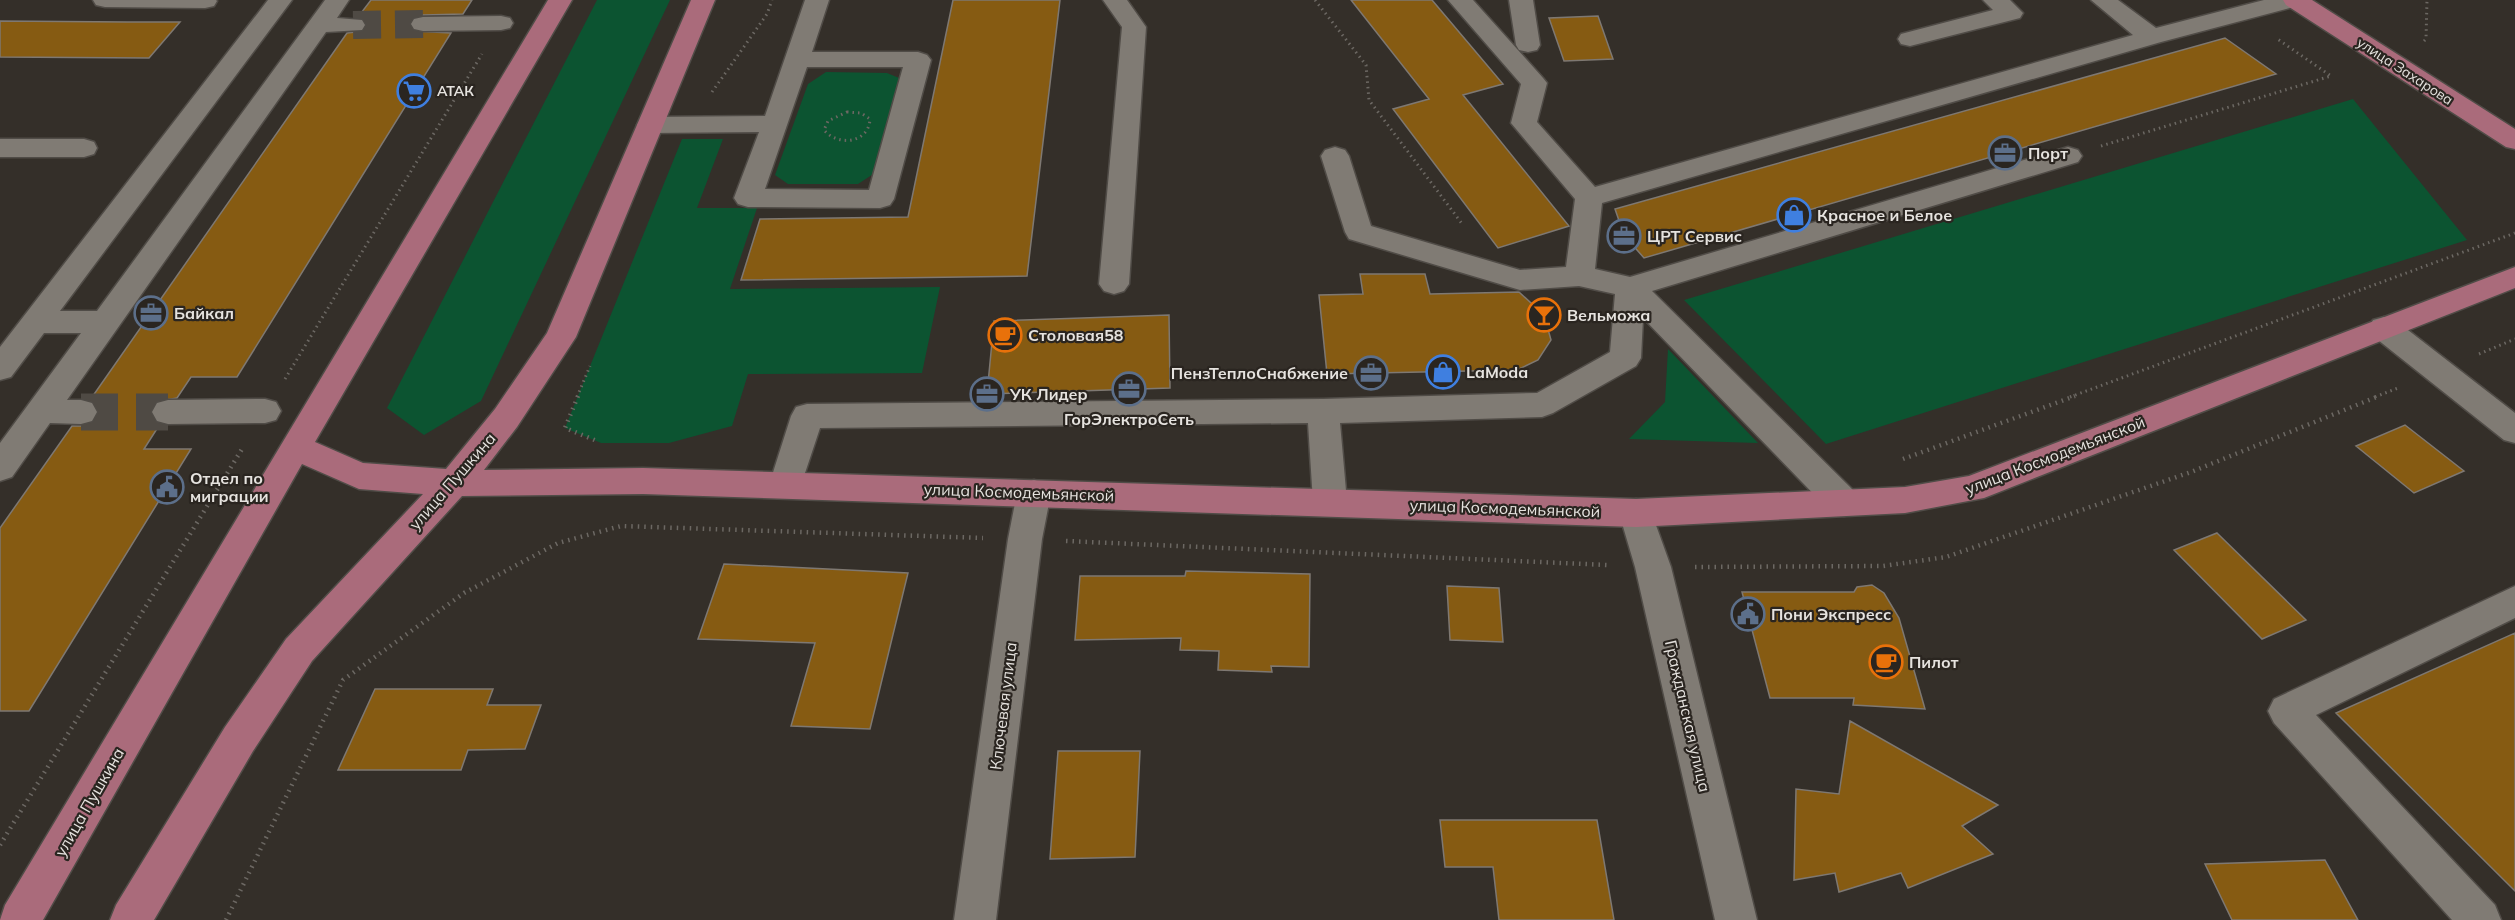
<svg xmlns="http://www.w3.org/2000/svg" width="2515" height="920" viewBox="0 0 2515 920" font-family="Mulish,sans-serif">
<rect width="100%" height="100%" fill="#342f29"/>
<!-- green -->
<path fill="#0c5431" d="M597,0H670L481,401L424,435L387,408Z
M826,72L887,73L904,80L881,169L858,184H788L775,175L808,84Z
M2353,99L2467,240L1826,444L1684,300Z
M682,139H723L697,208H757L730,289L940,287L922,373L748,374L732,426L669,443H601L565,428Z
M1668,349L1758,443L1629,439L1665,402Z"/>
<!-- building -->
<path fill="#865b12" stroke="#7e7872" stroke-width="1.5" d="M371,0H472L463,14L423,15L412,18L409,25L414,31L451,33L237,377H191L177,398L155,402L150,413L155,422L160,424L144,449H191L29,711H0V528L72,426H82L94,422L99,411L94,402L90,400L347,33L364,31L367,24L364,19L358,17Z
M953,0H1060L1027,276L741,280L760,219L908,217Z
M1351,0H1432L1503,84L1463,95L1569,226L1498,248L1393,109L1429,99Z
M1598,16L1613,59L1564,61L1549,18Z
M0,21L127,22H180L149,58L0,57Z
M2225,38L2276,74L1644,258L1624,235L1615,209Z
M1360,274H1425L1430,294L1519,292L1544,315L1551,340L1538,360L1517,370L1327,374L1319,295L1363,294Z
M1169,315L1170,388L987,394L994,321Z
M2405,425L2464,471L2414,493L2356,446Z
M2217,533L2306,620L2262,639L2174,550Z
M724,564L908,573L870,729L791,726L815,643L698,639Z
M1186,571L1310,574L1309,667L1271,666L1272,672L1218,670L1219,651L1180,650L1181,638L1075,640L1080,576H1185Z
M1872,585L1884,593L1899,618L1925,709L1853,705L1854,698H1770L1742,592H1854L1857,587Z
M1447,586L1499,588L1503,642L1450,640Z
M2515,633V891L2336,713Z
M375,689H493L487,705H541L525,749L468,750L461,770H338Z
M1850,721L1998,805L1962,826L1993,854L1908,888L1901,873L1839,892L1835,873L1794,880L1796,789L1839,794Z
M1058,751H1140L1135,857L1050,859Z
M1440,820H1597L1614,920H1499L1493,867H1445Z
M2325,860L2358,920H2232L2205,864Z"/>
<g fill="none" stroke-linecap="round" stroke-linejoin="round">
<!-- minor-tunnel-far1 -->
<path stroke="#4f4a44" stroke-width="28" stroke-dasharray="28 14" stroke-linecap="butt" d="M353,25L423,24"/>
<!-- minor-tunnel -->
<path stroke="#4f4a44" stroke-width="37" stroke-dasharray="37 18" stroke-linecap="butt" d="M81,412H168"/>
<!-- minor casing -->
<g stroke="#504c47" stroke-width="3">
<path id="minor" d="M93,0H216L217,1L214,6L205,8L105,7L96,5Z
M268,0H292L60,311H97L325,0H349L337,18L362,20L365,25L362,30L326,32L67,400H81L92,403L97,412L92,421L81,424L50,423L12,477L0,481V443L81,333H44L11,377L0,380V347Z
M805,0H829L812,52H918L927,55L931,60L894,199L890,205L880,208L748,207L738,204L734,198L759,132L650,133L641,131L637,125L641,119L650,117L765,116ZM807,67H903L869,190L765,189Z
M1103,0H1127L1146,27L1129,284L1124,291L1114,294L1104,291L1099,284L1122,27Z
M1448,0H1473L1543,78L1547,83L1537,122L1595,187L2133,35L2091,0H2118L2156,28L2264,0H2304L2301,5L2161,42L1602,203L1595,269L1630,277L2058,150L2068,147L2078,150L2082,156L2078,162L1652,291L1856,493L1861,503L1856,513L1844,516L1832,513L1643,318L1641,358L1636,366L1553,413L1542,417L1340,423L1347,502L1342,512L1330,515L1318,512L1313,502L1308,423L820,428L798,494L786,498L774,494L769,485L791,416L796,407L807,404L1323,399L1537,393L1610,352L1615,294L1579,286L1520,290L1349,239L1345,232L1321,156L1325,150L1335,147L1345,150L1349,156L1371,226L1520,270L1566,267L1575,199L1511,123L1521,84Z
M1509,0H1533L1540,45L1537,50L1528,52L1519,50L1516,45Z
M1983,0H2010L2023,13L2020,18L1910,46L1901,44L1898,39L1901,34L1993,10Z
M501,16L510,18L513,23L510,28L501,30L423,31L414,29L411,24L414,19L423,17Z
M0,139H84L94,142L97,148L94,154L84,157H0Z
M2384,317L2395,320L2515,413V443L2504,440L2373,336L2369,328L2373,320Z
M265,399L276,402L281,411L276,420L265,423L168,424L157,421L152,412L157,403L168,400Z
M1034,480L1046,484L1051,493L1042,539L996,920H954L1008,539L1017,493L1022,484Z
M1636,499L1648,503L1671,567L1757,920H1715L1635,567L1619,513L1624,503Z
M2515,586V618L2316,715L2495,905L2501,920H2452L2274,723L2268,711L2274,699Z"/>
</g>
<!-- major casing -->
<g stroke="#504c47" stroke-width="3">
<path id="major" d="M548,0H572L315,442L363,463L446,469L495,409L547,333L691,0H715L576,337L517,427L484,470L643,468L1636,499L1905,487L1969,476L2515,267V288L1984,498L1905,513L1636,527L643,494L462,496L312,661L253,751L154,920H110L116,905L225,727L286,639L423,494L359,489L302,464L43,920H0L5,905Z
M2283,0H2312L2515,129V149L2506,147L2286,5Z"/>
</g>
<!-- path-far1 -->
<path stroke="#6c6863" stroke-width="3" stroke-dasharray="1.5 4" stroke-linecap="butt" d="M1315,0L1366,65L1369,100L1463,225
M2424,41L2426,39L2427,0
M712,92L767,14L772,0
M847,112L861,113L870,119C869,143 838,147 824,130L828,121Z
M2101,146L2331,76L2276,38
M2479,354L2515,339
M285,379L482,54
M577,397L590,366
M2070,397L2515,233
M2375,397L2398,388"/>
<!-- path -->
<path stroke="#6c6863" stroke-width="4.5" stroke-dasharray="1.5 5" stroke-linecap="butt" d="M578,396L565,428L597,441
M1903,459L2075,396
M1066,541L1607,565
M1695,567L1883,566L1946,557L2191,472L2379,396
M0,845L242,449
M226,920L343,680L464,593L558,543L621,526L983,538"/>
<!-- minor -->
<use href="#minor" fill="#807b74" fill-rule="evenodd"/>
<!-- major -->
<use href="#major" fill="#aa6b7b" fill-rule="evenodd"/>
</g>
<!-- icons -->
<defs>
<g id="supermarket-ring" transform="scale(1.725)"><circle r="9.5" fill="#2a2520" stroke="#3f7fe0" stroke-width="1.5"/><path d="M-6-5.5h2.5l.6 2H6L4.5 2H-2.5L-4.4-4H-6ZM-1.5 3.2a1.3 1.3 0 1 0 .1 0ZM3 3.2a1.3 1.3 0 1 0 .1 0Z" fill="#3f7fe0"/></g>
<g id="office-ring" transform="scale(1.725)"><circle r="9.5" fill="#2a2520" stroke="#5c6f8a" stroke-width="1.5"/><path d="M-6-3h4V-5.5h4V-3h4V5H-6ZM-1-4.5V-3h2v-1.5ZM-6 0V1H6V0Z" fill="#5c6f8a"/></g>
<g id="shop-ring" transform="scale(1.725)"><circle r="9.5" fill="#2a2520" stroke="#3f7fe0" stroke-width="1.5"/><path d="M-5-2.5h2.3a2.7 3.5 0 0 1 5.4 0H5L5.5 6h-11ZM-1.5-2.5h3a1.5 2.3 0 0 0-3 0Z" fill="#3f7fe0"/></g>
<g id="bar-ring" transform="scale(1.725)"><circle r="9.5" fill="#2a2520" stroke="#e8710a" stroke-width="1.5"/><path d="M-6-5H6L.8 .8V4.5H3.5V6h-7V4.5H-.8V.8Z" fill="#e8710a"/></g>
<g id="cafe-ring" transform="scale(1.725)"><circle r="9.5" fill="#2a2520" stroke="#e8710a" stroke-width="1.5"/><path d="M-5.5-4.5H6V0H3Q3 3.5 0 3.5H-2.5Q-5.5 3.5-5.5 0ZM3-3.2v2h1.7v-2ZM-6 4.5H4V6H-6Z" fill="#e8710a"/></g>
<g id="civic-ring" transform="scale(1.725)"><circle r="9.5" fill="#2a2520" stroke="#5c6f8a" stroke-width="1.5"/><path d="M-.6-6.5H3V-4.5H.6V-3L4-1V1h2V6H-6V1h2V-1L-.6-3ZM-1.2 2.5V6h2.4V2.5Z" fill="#5c6f8a"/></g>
</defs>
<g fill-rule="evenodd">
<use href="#supermarket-ring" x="414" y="91"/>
<use href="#office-ring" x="2005" y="153"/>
<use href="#shop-ring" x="1794" y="215"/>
<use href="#office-ring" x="1624" y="236"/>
<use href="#office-ring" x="151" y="313"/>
<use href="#bar-ring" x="1544" y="315"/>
<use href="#cafe-ring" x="1005" y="335"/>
<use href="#shop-ring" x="1443" y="372"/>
<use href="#office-ring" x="1371" y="373"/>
<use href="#office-ring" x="1129" y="389"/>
<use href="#office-ring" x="987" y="394"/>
<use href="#civic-ring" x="167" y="487"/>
<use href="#civic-ring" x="1748" y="614"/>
<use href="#cafe-ring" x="1886" y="662"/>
</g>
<g text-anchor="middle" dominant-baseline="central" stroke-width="4.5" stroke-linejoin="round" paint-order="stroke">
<!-- far-street labels -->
<g font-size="14" fill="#e6e3df" stroke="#2a2520">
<text transform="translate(2405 71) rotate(33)">улица Захарова</text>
</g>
<!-- far-poi labels -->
<g font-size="14" font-weight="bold" fill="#e6e3df" stroke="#2a2520" text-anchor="start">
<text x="437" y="91">АТАК</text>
</g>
<!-- poi labels -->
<g font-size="16" font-weight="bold" fill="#e6e3df" stroke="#2a2520" text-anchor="start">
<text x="2028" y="153">Порт</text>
<text x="1817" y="215">Красное и Белое</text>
<text x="1647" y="236">ЦРТ Сервис</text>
<text x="174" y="313">Байкал</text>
<text x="1567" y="315">Вельможа</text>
<text x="1028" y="335">Столовая58</text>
<text x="1466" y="372">LaModa</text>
<text x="1348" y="373" text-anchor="end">ПензТеплоСнабжение</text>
<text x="1010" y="394">УК Лидер</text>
<text x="1129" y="419" text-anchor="middle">ГорЭлектроСеть</text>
<text x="190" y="478">Отдел по<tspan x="190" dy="18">миграции</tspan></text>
<text x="1771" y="614">Пони Экспресс</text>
<text x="1909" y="662">Пилот</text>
</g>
<!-- street labels -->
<g font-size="16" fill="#e6e3df" stroke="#2a2520">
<text transform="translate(2055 455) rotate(-21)">улица Космодемьянской</text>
<text transform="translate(452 481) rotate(-49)">улица Пушкина</text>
<text transform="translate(1019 492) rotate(2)">улица Космодемьянской</text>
<text transform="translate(1505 508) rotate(2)">улица Космодемьянской</text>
<text transform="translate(1003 706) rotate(-83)">Ключевая улица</text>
<text transform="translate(1688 716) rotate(77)">Гражданская улица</text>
<text transform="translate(89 802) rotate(-60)">улица Пушкина</text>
</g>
</g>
</svg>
